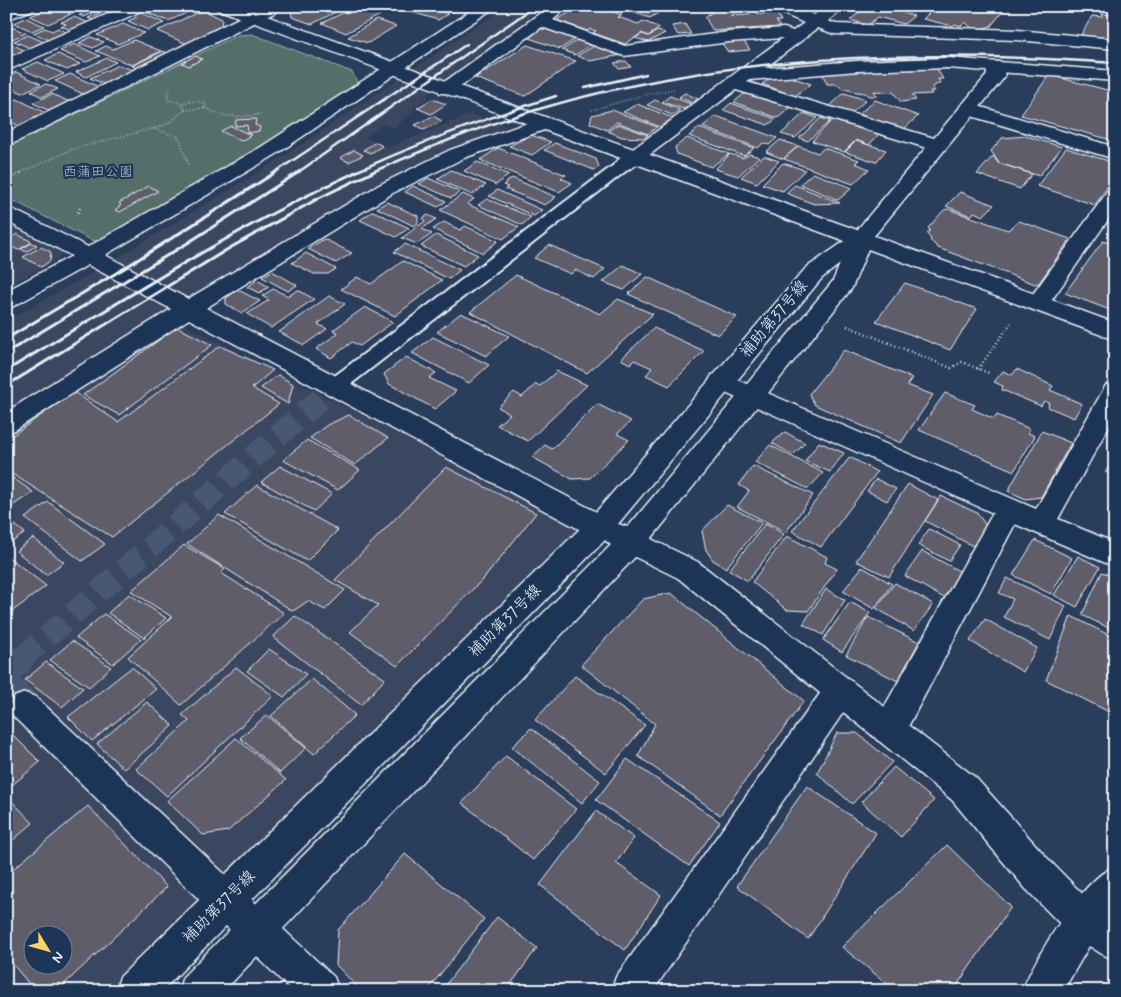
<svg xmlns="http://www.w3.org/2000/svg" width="1121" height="997" viewBox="0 0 1121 997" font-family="Mynerve,'Klee One',sans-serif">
<rect width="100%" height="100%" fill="#2a3d5b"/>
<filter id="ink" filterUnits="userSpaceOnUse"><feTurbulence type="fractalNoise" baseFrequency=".02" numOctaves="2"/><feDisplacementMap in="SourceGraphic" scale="10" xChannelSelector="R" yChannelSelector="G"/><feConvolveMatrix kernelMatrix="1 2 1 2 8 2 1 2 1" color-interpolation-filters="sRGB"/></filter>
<g filter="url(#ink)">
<!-- built -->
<path fill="#3a4760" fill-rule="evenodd" d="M507,6H552L426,95L429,97L412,108L415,110L394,128L383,124L365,137L388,147L471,114L515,130L462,149L165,315L607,540L159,991H6V321L87,276L275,162ZM32,934H62V964H32Z
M6,223L62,253L53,262L6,286Z"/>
<!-- green -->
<path fill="#556e6b" stroke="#9eb0b2" d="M252,34L352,72L358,84L254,154L107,239L93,241L6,197V148L238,35Z"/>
<!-- building -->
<path fill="#5f5d6a" stroke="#e8f1f8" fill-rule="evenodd" d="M59,6H84L89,8L73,13Z
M110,6H132L115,14L104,9Z
M158,6H190L196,9L168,21L145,12Z
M301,6H319L336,12L312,24L292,17L291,11Z
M357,6L382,14L346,33L322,23Z
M418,6H425L448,14L438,20L405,10Z
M436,6H463L453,12Z
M581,6H598L622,15L618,17L638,24L643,21L660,28L648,36L642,33L625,44L593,33L596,31L590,29L587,31L559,21L558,19Z
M613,6H669L650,18Z
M705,6H745L731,16L777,13L781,21H776L780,27L713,31L705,17L712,12L701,9Z
M867,6H880L914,16L904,24L878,17L868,25L850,20Z
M950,6H1007L991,26L984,28H972L965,22L961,26L955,24L953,26L923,19L935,7L946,10Z
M53,7L71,14L48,24L30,16Z
M92,9L97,11L84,17L79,15Z
M203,10L222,19L221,27L187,44L157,31Z
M104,11L113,15L97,22L88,18Z
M144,14L164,23L148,30L128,21Z
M1102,14L1115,15V39L1081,35L1092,16L1103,17Z
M74,17L89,23L71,30L61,26L66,24L61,22Z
M26,18L44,26L32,31L14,23Z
M376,20L396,26L368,43L348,37Z
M123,24L144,33L118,44L97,35Z
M685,24L691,34L678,35L672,26Z
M9,26L26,33L10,40L6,38V27Z
M45,28L52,31L58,28L67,33L49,40L33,33Z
M540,29H549L577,38L560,49L529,38Z
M657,31L665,33L648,42L635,38L642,34L649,36Z
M28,35L44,42L30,48L14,41Z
M91,37L104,42L93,48L79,43Z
M134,40L161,51L132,65L96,51L106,46L113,49Z
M578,40L591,45L575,55L562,50Z
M743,40L750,50L728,52L721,42Z
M7,42L24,50L14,55L6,51Z
M74,44L100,56L86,62L60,51Z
M527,45L576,61L525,96L475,78Z
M596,45L622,55L590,61L577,56Z
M163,51L169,54L137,68L132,66Z
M58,54L80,64L67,70L45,60Z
M195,56L202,59L189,66L182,63Z
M107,58L116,62L86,77L76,72Z
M626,61L631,67L619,69L614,63Z
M38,62L64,74L48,81L22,69Z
M119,65L133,70L104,84L90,78Z
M937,69L943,79H938L940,83L932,87L935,91H930L932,94L912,95L916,100L901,102L893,92L874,91L877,96H870L864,93L851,91L850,89H843L836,84H827L823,75L824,73Z
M16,72L41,84L22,93L6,85V77Z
M70,74L99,87L83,94L55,81Z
M1049,75L1115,92V141L1021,115Z
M788,76L811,84L795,96L762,84L770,78Z
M46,84L58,89L42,97L31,91Z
M685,93L698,99L692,103L679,97Z
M753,93L791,107L778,118L734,102L744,94Z
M844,93L866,100L852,113L830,106Z
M52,94L70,102L50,111L33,103Z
M670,96L691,104L684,109L662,102Z
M17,99L46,113L19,126L6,119V104Z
M432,99L446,104L431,114L417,108Z
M655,100L680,110L672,115L647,105Z
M875,100L918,116L903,130L859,114Z
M731,103L776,119L768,125L723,110Z
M637,104L673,118L660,127L623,112Z
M612,110L657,127L648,134L617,122L607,130L590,123L592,115Z
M804,113L817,118L795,138L781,134Z
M433,116L442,121L424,130L415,125Z
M716,116L777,138L769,145L763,143L758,148L702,127Z
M821,118L830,121L808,141L799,138Z
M256,119L255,125L260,127L259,131L248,133L247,125L235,126L236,120Z
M833,119L880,133L869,145L856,140L844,152L812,141Z
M618,124L648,135L643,138L622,137L608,131Z
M231,126L251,135L241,141L221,131Z
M699,128L754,148L744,156L689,136Z
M531,135L551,142L532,155L509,146Z
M1026,136L1062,147L1039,176L999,163L991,151L1002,138Z
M687,138L729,154L711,167L677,154L675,147Z
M780,140L798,146L783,159L766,152Z
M856,141L886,150L876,162L845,152Z
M376,142L382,146L371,153L363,150Z
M555,143L596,159L599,167L594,170L544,150Z
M798,146L818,153L824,148L859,160L855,163L869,169L853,184L784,159Z
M498,148L566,175L561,178L572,183L559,192L480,160Z
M1066,148L1115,163V176L1095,205L1037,186Z
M354,150L363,155L349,162L340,158Z
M730,154L743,158L750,154L759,157L738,176L715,169Z
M764,156L779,161L757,183L741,177Z
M993,156L998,163L1032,174L1020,189L977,174Z
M477,162L509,175L496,185L464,171Z
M783,163L805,170L783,191L762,184Z
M451,170L486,185L472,195L437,179Z
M813,173L852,188L838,200L800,184Z
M428,178L460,192L451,198L419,184Z
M512,178L556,197L545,205L505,189L508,187L503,185Z
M795,185L840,203L814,204L786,193Z
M149,186L158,191L120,212L115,210L121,205L119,203Z
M413,186L446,201L438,207L405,192Z
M497,190L542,210L534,216L489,196Z
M960,192L994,205L983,216L974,212L971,216L946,206Z
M463,194L474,199L467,204L519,227L503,239L440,210Z
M487,199L531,217L522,225L478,205Z
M387,202L418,216V223L414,226L377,208Z
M948,209L1008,230L1019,221L1070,239L1039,283L1035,284L938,248L930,240L931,239L927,234L930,230L928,228L944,210Z
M373,211L409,228L396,237L360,220Z
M428,215L436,219L422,229L432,234L417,244L402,238L425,221L423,218Z
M444,222L460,230L465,226L498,241L483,253L433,229Z
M17,234L32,242L18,250L6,244V241Z
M436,235L478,255L464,266L421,246Z
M324,239L352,253L336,263L308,249Z
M1103,241L1115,245V312L1065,293Z
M32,243L37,245L26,252L21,249Z
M405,244L460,270L449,279L394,252Z
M549,245L605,269L594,279L575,270L571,274L534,258Z
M41,247L51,252L50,261L41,267L23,257Z
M306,253L336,269L328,274H314L292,263Z
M403,261L442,280L395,316L341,289L357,277L371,284Z
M623,265L642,274L624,290L603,282Z
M272,271L297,285L288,291L262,277Z
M516,275L600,314L618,299L653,314L587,373L470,312Z
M647,277L737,317L718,335L628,294Z
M257,280L269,287L259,293L247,287Z
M905,283L977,309L950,350L876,321Z
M273,289L288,296L298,290L314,299L271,328L247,314L269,300L262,296Z
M238,290L260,301L242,313L226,304V298Z
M329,296L345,304L318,324L327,329L304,345L279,332Z
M365,307L393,322L360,346L352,342L331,358L316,349L338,333L333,330Z
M461,313L509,336L486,356L437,332Z
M177,327L212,345L119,415L83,395Z
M654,328L704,351L669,386L646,375L652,368L634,360L630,364L621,359Z
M433,337L489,365L469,383L412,353Z
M220,346L273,370L252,388L279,404L112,537L6,470V440L74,392L118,422Z
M844,350L912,378L907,385L933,395L901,443L815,405L809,394Z
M406,357L436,373L429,378L456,391L435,409L389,384L384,374Z
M1017,369L1053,386L1050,390L1082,404L1074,418L1048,407L1049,403L1044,401L1041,406L1002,390L1003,386L994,382L1003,371L1012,375Z
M557,371L587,385L528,441L497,425L510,414L498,407L514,392L522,397L536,384L540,386Z
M278,375L293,384L288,404L261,388Z
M945,393L975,405L972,409L994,419L997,415L1030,429L1028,433L1035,436L1014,471L919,430Z
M597,404L631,421L617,434L629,440L590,478L572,479L532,457L545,445L552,449Z
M349,415L388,438L355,465L310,438L327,425Z
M1042,431L1071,443L1041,497L1026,499L1008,491Z
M785,432L805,443L793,455L772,443Z
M307,440L360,470L338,490L283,460Z
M819,442L844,453L830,472L805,461Z
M770,445L823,473L808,489L755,462Z
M850,457L877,472L821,547L792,531Z
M1115,458V476L1105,472Z
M280,466L332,494L314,511L261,482Z
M753,466L813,495L786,532L737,507L749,491L739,485Z
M446,467L536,513L486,576L397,666L350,632L378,605L335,580Z
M7,474L33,492L9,508L6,506Z
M876,479L896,489L887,501L867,491Z
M908,484L938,500L889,577L856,561Z
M257,485L338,530L307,561L225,514Z
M941,496L977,513L987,527L973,546L925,521Z
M48,502L105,544L82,561L25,518Z
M727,505L762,523L726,568L713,560L706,550L702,531Z
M219,515L345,590L325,610L308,601L293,611L187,544Z
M765,524L784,534L748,581L729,570Z
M15,525L25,533L6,546V531Z
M929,529L960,545L949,561L918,545Z
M787,536L827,557L825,563L837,569L808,611L787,610L752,582Z
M33,538L64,562L46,575L16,551Z
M1035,540L1072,558L1051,594L1013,575Z
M184,545L225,569L221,573L284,613L181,705L128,657L172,617L131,591Z
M922,551L961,572L944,598L905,576Z
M6,555L46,586L6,616Z
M1078,556L1100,567L1077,607L1054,595Z
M862,567L892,584L874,609L843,591Z
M1102,572L1115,577V631L1082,615Z
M1007,578L1066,606L1050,640L1004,617L1013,599L999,593Z
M895,583L933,604L914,631L876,608Z
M826,589L845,600L823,635L803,624Z
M671,593L804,701L720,815L638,756L655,724L581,665L643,599Z
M129,594L166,618L144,638L108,613Z
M850,602L870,613L842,652L823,640Z
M104,614L141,639L113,664L76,638Z
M295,616L385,679L361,705L273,637Z
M1071,616L1115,638V715L1046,680Z
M868,617L919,642L898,681L846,655Z
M985,619L1037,648L1023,672L970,641Z
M72,641L111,667L89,687L50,660Z
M269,649L306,674L284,697L247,671Z
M46,662L83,688L62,707L25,680Z
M132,667L156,689L92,741L68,717Z
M236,667L273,696L167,796L136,769L189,721L182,715Z
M575,676L645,725L606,773L535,720Z
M312,679L355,715L314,754L271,716Z
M147,702L173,726L124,769L97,744Z
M267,715L306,748L280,773L240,738Z
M6,728L40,762L6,790Z
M531,728L600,781L582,803L512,747Z
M837,733H857L892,762L852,804L817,773Z
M236,738L286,780L228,831L203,835L167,801Z
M506,756L576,809L533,860L462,803Z
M627,759L720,822L689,866L596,800Z
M894,767L934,800L901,837L861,802Z
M807,786L876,833L808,939L737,886Z
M6,795L33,823L6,846Z
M88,806L167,887L57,991H35L6,956V875ZM32,934H62V964H32Z
M596,811L634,838L616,863L661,895L625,950L540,885Z
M947,845L1011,907L953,991H896L842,947Z
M405,854L484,919L427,991H361L336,965L338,930Z
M497,917L537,948L506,991H441Z
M6,978L17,991H6Z"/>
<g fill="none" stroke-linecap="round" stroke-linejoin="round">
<!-- pedestrian-tunnel-far2 -->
<path stroke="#465873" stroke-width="18" stroke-dasharray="18 9" stroke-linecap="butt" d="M332,389L335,386"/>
<!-- pedestrian-tunnel-far1 -->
<path stroke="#465873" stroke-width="23" stroke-dasharray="23 11" stroke-linecap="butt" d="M21,659L333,388"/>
<!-- pedestrian-tunnel -->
<path stroke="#465873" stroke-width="29" stroke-dasharray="29 14" stroke-linecap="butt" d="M6,672L22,658"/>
<!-- minor-tunnel -->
<path stroke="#465873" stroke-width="35" stroke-dasharray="35 18" stroke-linecap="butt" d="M6,689L25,707"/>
<!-- pedestrian casing -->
<g stroke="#e8f1f8" stroke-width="4">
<path id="pedestrian" d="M625,159L631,161L633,164L631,167L342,391L335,393L328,391L325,386L328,381L619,161Z"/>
</g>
<!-- minor casing -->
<g stroke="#e8f1f8" stroke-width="3">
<path id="minor" d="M13,6H36L34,9L6,20V9Z
M126,6H148L146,9L6,71V59Z
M263,6H284L282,9L6,147V133Z
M478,6H497L275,155L105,255L188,299L379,185L450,150L536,120H550L552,124L550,128L464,158L393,193L206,308L610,519L614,527L610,535L600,538L590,535L189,319L15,430L6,433V412L171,309L88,265L14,306L6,308V291L72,256L6,221V206L88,247L261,147Z
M550,6H569L553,20L625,46L729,32L784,28L793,31L804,23L772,9L770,6H793L814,15L826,6H845L828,21L836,24L1017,30L1115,39V49L1017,40L834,34L818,28L765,68L857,61L948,58L1115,71V81L948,68L857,71L749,80L747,82L944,141L947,145L944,149H930L736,90L632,168H618L615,164L618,160L783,38L729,42L624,56L542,27L452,93H440L437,89L440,85Z
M968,103L1115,147V159L961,113L959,109L961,105Z
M1115,189V210L1046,308L1038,310L1030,308L1027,303L1030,298L1108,191Z
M721,373L1036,509L1106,385L1115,382V415L1058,519L1115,543V567L1015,524L901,740L889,745L877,740L873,730L877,720L993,513L712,387L709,381L712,375Z
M840,677L851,681L856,691L851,701L653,991H611L616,977L829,681Z
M25,693L36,697L334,977L339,991H292L14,717L9,707L14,697Z
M1115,866V912L1096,934L1063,991H1022C1036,957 1081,880 1115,866Z"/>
</g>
<!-- tertiary casing -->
<g stroke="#e8f1f8" stroke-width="3">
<path id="tertiary" d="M215,6H239L857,230L987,75L986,66L989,62H1001L1005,76L1002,80L874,236L1115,323V340L868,249L852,288L651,539L698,562L976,778L1050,861L1096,908L1115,919V960L1102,954L1070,934L1024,887L952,800L678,578L635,557L224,991H178L183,977L611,545L605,540L162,991H115L120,977L590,519L806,268L845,241L217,9ZM840,264L833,281L628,527L618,524L822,278Z"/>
</g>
<!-- path-far1 -->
<path stroke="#e8f1f8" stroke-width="2" stroke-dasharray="0.5 2.5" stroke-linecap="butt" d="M170,89L167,96L169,100L181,103
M185,110L205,108
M592,110L644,95L675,89
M154,129L179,137L188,164
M20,173L73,149L159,127L169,123L185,110L181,103L197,101L206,104L205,108C224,118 241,118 261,114L262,111"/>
<!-- path -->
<path stroke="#e8f1f8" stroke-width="2.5" stroke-dasharray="1 3" stroke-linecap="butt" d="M6,180L23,172
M76,216L80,208
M847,326L951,368L962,362L991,374
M978,369L1011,323"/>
<!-- pedestrian -->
<use href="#pedestrian" fill="#1d3557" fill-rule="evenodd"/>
<!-- minor -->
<use href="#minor" fill="#1d3557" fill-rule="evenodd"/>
<!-- tertiary -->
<use href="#tertiary" fill="#1d3557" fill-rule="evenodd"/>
<!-- rail-far1 -->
<path stroke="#e8f1f8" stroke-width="2.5" d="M585,88L646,74
M274,173L467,44
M297,173L535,6
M353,173C419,143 486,118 556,96
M370,173C428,148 485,124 546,107C735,53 920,49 1115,63"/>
<!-- rail -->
<path stroke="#e8f1f8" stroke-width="3" d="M6,339L123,269L276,172
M6,353L186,244L299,172
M6,371C120,302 234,228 356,172
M6,386L228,249L319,198L373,172"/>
</g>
</g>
<g text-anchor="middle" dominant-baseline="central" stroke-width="4.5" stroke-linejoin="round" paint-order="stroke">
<!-- far-park labels -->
<g font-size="14" fill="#b5c3c7" stroke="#1d3557">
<text x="98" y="172">西蒲田公園</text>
</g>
<!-- street labels -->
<g font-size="16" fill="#e8f1f8" stroke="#1d3557">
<text transform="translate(774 319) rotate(-50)">補助第37号線</text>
<text transform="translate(505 621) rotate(-45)">補助第37号線</text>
<text transform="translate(219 907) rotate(-45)">補助第37号線</text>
</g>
</g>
<!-- margin -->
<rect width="1121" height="997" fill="none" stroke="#1d3557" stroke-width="25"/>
<rect x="12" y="12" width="1096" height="972" fill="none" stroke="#e8f1f8" stroke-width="2" filter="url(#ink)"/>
<!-- north arrow -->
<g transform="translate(48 950) rotate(127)"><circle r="24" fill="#1d3557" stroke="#6e8097"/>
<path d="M0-4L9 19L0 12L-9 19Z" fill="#ffd166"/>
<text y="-8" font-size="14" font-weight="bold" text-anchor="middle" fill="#e8f1f8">N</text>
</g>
</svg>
